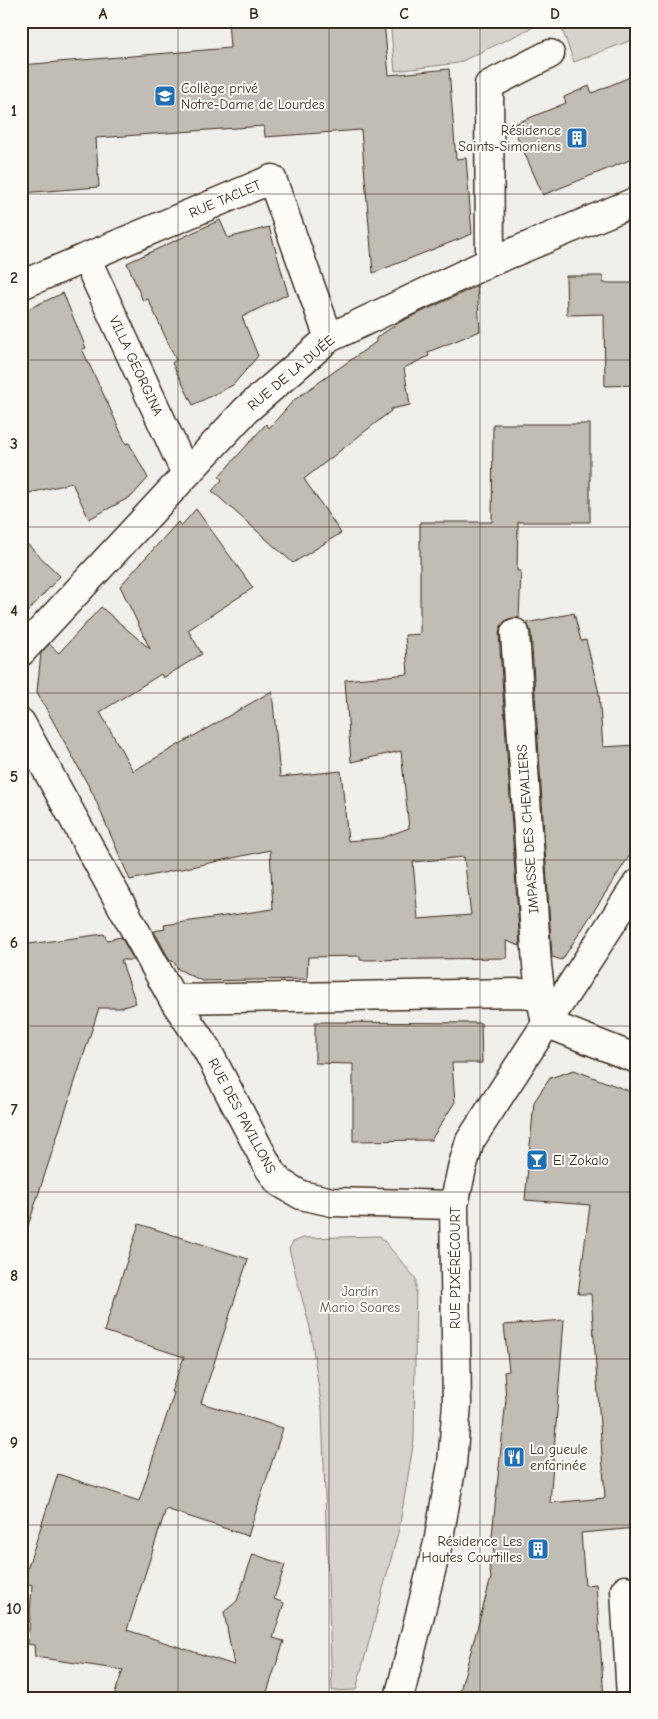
<svg xmlns="http://www.w3.org/2000/svg" width="658" height="1719" viewBox="0 0 658 1719" font-family="'Comic Neue',sans-serif">
<rect width="100%" height="100%" fill="#f1efea"/>
<filter id="ink" filterUnits="userSpaceOnUse"><feTurbulence type="fractalNoise" baseFrequency=".02" numOctaves="2"/><feDisplacementMap in="SourceGraphic" scale="10" xChannelSelector="R" yChannelSelector="G"/><feConvolveMatrix kernelMatrix="1 2 1 2 8 2 1 2 1" color-interpolation-filters="sRGB"/></filter>
<g filter="url(#ink)">
<!-- green -->
<path fill="#d7d2cc" stroke="#897e75" d="M390,21H546L458,63L395,71Z
M559,21H637V38L574,62Z
M380,1236L416,1279L414,1440L399,1529L356,1690L332,1691L322,1410L310,1328L289,1249L293,1242L303,1238Z"/>
<!-- building -->
<path fill="#c1bcb4" stroke="#3b2a1e" fill-rule="evenodd" d="M228,21H384L389,75L449,69L456,159L466,158L472,234L373,273L361,130L265,137L264,126L96,138L99,187L21,193V65L230,48Z
M637,74V157L543,195L512,125L566,103L564,97L589,86L592,93Z
M220,220L228,238L269,227L288,294L242,317L258,356L233,385L193,405L172,363L176,360L148,299L143,301L127,263Z
M566,276H603V283H637V385L605,386L604,314L567,315Z
M477,286L480,331L428,352L429,356L404,368L410,405L391,409V411L304,479L341,533L293,563L212,491L222,480L219,476L240,453L266,424L269,428L294,400L376,342V338L400,322Z
M63,293L86,348L82,349L108,404L126,444L129,443L148,478L132,496L89,519L72,483L21,495V312Z
M493,424H590V522H518L517,571H521L519,618H513L506,620L501,626L499,634L520,946L506,941L507,958L360,960V956L308,957L307,979L202,981L178,969L173,961H170L154,931L165,929L164,925L273,909L270,850L130,880L93,794L37,692L41,653L49,644L59,653L101,607L150,649L120,586L178,522L181,526L196,509L253,588L188,630L202,654L163,678L161,674L100,712L133,771L272,691L280,777L341,771L348,841L382,838L409,828L401,751L351,762L345,680L408,674L405,635L420,634V522H492ZM464,857L471,915L418,919L413,862Z
M21,538L60,576L21,619Z
M574,613L581,641L586,640L599,693L603,747L637,745V844L562,960L552,957L531,632L527,623Z
M104,934L107,940L121,937L134,960H121L136,1003L120,1008H99L27,1229H21V945Z
M315,1022L481,1023L482,1063H452L455,1102L431,1140L353,1141V1064L315,1063Z
M574,1070L637,1094V1148L632,1147L630,1201L637,1202V1528L581,1533L585,1585L596,1584L604,1698H458L491,1578L489,1564L495,1562L492,1536L506,1399L504,1372L509,1371L504,1325L564,1320L550,1503L605,1498L591,1294H578L590,1205L525,1200L534,1102L550,1078Z
M139,1224L248,1259L201,1403L283,1428L248,1536L166,1509L127,1630L234,1665L224,1612L237,1601L253,1554L285,1565L274,1599L284,1603L273,1638L284,1641L265,1698H113L123,1670L35,1657L34,1645L28,1644L32,1585L23,1582L58,1474L139,1501L174,1393L171,1392L184,1357L104,1331Z"/>
<g fill="none" stroke-linecap="round" stroke-linejoin="round">
<!-- street casing -->
<g stroke="#3b2a1e" stroke-width="31">
<path id="street" d="M86,258L186,474
M490,262L489,85L550,54
M21,285L272,179L329,338
M515,633L537,965L541,998L546,1023
M21,652L246,410L329,338L490,262L637,201
M21,723L173,999L206,1048L269,1168L279,1182L301,1195L332,1202L454,1205
M173,999L522,993L541,998
M546,1023L637,1059
M625,1590L631,1698
M399,1698L438,1543L452,1464L457,1404L454,1205L462,1168L470,1141L637,884"/>
</g>
<!-- street -->
<use href="#street" stroke="#fdfcf7" stroke-width="28"/>
</g>
</g>
<!-- grid -->
<path fill="none" stroke="#3b2a1e" stroke-width="1" stroke-opacity="0.55" d="M178,21V1698M329,21V1698M480,21V1698M21,194H637M21,360H637M21,527H637M21,693H637M21,860H637M21,1026H637M21,1192H637M21,1359H637M21,1525H637"/>
<!-- icons -->
<defs>
<g id="school-square" transform="scale(1.125)"><rect x="-9" y="-9" width="18" height="18" rx="4" fill="#1f6fb2" stroke="#fdfcf7"/><path d="M0-5L7-2L0 1L-7-2ZM-4 1L0 2.5L4 1V4Q0 6-4 4Z" fill="#fff"/></g>
<g id="building-square" transform="scale(1.125)"><rect x="-9" y="-9" width="18" height="18" rx="4" fill="#1f6fb2" stroke="#fdfcf7"/><path d="M-4-6H4V6H1V3H-1V6H-4ZM-2.5-4.3h1.7v1.8h-1.7ZM.8-4.3h1.7v1.8H.8ZM-2.5-1h1.7V.8h-1.7ZM.8-1h1.7V.8H.8Z" fill="#fff"/></g>
<g id="bar-square" transform="scale(1.125)"><rect x="-9" y="-9" width="18" height="18" rx="4" fill="#1f6fb2" stroke="#fdfcf7"/><path d="M-6-5H6L.8 .8V4.5H3.5V6h-7V4.5H-.8V.8Z" fill="#fff"/></g>
<g id="restaurant-square" transform="scale(1.125)"><rect x="-9" y="-9" width="18" height="18" rx="4" fill="#1f6fb2" stroke="#fdfcf7"/><path d="M-5-6h1v4h1v-4h1v4h1v-4h1v5L-1.5 .5V6h-2V.5L-5-1ZM5-6V6H3V1.5H1.5Q1.5-4 5-6Z" fill="#fff"/></g>
</defs>
<g fill-rule="evenodd">
<use href="#school-square" x="165" y="96"/>
<use href="#building-square" x="577" y="138"/>
<use href="#bar-square" x="537" y="1160"/>
<use href="#restaurant-square" x="514" y="1457"/>
<use href="#building-square" x="538" y="1549"/>
</g>
<g text-anchor="middle" dominant-baseline="central" stroke-width="4" stroke-linejoin="round" paint-order="stroke">
<!-- poi labels -->
<g font-size="14" fill="#3b2a1e" stroke="#fdfcf7" text-anchor="start">
<text x="181" y="88">Collège privé<tspan x="181" dy="16">Notre-Dame de Lourdes</tspan></text>
<text x="561" y="130" text-anchor="end">Résidence<tspan x="561" dy="16">Saints-Simoniens</tspan></text>
<text x="553" y="1160">El Zokalo</text>
<text x="530" y="1449">La gueule<tspan x="530" dy="16">enfarinée</tspan></text>
<text x="522" y="1541" text-anchor="end">Résidence Les<tspan x="522" dy="16">Hautes Courtilles</tspan></text>
</g>
<!-- street labels -->
<g font-size="14" fill="#3b2a1e" stroke="#fdfcf7">
<text transform="translate(225 199) rotate(-23)">RUE TACLET</text>
<text transform="translate(136 366) rotate(65)">VILLA GEORGINA</text>
<text transform="translate(291 373) rotate(-40)">RUE DE LA DUÉE</text>
<text transform="translate(528 829) rotate(-94)">IMPASSE DES CHEVALIERS</text>
<text transform="translate(242 1116) rotate(62)">RUE DES PAVILLONS</text>
<text transform="translate(455 1268) rotate(-90)">RUE PIXÉRÉCOURT</text>
</g>
<!-- park labels -->
<g font-size="14" fill="#62544a" stroke="#fdfcf7">
<text x="360" y="1291">Jardin<tspan x="360" dy="16">Mario Soares</tspan></text>
</g>
</g>
<!-- margin -->
<rect width="658" height="1719" fill="none" stroke="#fdfcf7" stroke-width="55"/>
<rect x="28" y="28" width="602" height="1664" fill="none" stroke="#3b2a1e" stroke-width="2"/>
<g font-size="16" text-anchor="middle" font-weight="bold" fill="#3b2a1e">
<text x="103" y="19">A</text>
<text x="254" y="19">B</text>
<text x="404" y="19">C</text>
<text x="555" y="19">D</text>
<text x="14" y="116">1</text>
<text x="14" y="283">2</text>
<text x="14" y="449">3</text>
<text x="14" y="616">4</text>
<text x="14" y="782">5</text>
<text x="14" y="948">6</text>
<text x="14" y="1115">7</text>
<text x="14" y="1281">8</text>
<text x="14" y="1448">9</text>
<text x="14" y="1614">10</text>
</g>
</svg>
